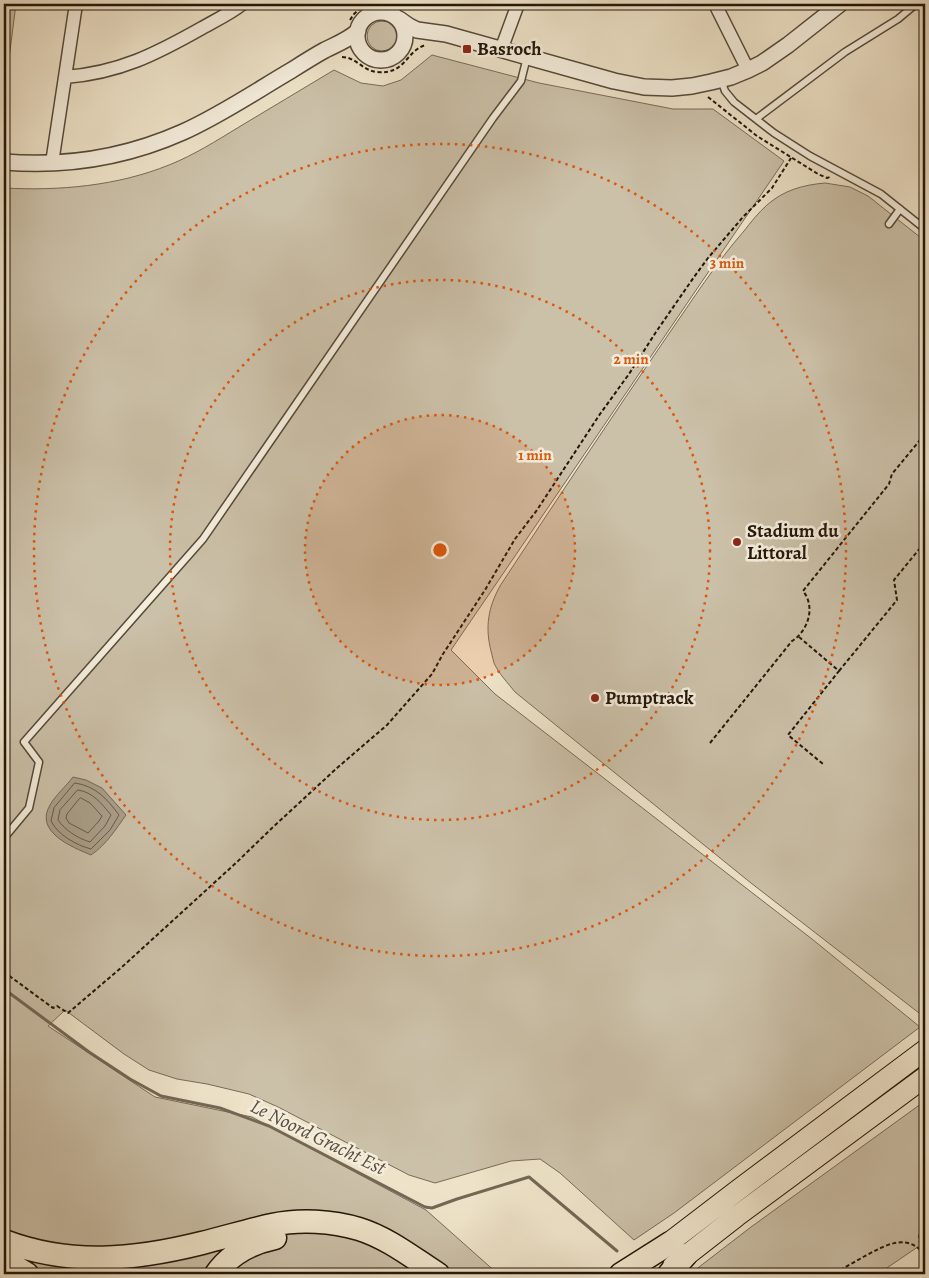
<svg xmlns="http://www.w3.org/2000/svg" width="929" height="1278" viewBox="0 0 929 1278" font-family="Alegreya,serif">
<rect width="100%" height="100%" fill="#eee3c9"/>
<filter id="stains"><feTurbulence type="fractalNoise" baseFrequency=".004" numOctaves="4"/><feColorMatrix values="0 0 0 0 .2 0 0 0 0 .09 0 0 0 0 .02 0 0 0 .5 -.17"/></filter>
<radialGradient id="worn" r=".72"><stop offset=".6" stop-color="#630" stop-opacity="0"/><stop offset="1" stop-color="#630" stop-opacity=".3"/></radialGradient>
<!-- green -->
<path fill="#cbc0a8" stroke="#776b58" d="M4,4H16L4,97Z
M367 36a15 15 0 1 1 30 0a15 15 0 1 1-30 0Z
M432,55L539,83L673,109H713L784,161L451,650L495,694L812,939L920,1027L674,1213L634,1240L560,1173L540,1159L511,1161L435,1183L409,1175L278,1107L249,1094L207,1084L177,1079L149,1070L124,1054L65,1010L48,1026L155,1097L252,1117L426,1210L498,1274H4V188C59,191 117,186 169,165C194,155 216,141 239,127C271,108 302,89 334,70L361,83L383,86L401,80Z
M825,183L850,187L868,196L925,241V1008L919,1013L751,883L515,692C508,683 499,674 494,663C493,659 492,655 491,651C485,627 488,608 500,586C555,502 611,418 668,335C693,299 716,263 744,231C751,222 758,213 767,205C784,190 803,185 825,183Z
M925,1101V1242L878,1274H690L751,1227Z"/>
<!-- water -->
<path fill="#a99d88" stroke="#736755" d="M73,777L86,780L102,788L126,815C116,829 106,845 91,855C72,847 34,832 50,805C55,796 66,786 73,777Z"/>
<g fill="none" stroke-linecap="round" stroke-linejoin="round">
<!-- shore -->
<path stroke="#665a48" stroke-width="1" d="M75,783C96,786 107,799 119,815L110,830L91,849C76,845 58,835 51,821L54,808Z
M78,790C93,792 102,804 111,815L105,826L90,842C77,838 65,830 58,820L60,810Z
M81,798L90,803L102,816L99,821L88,833L69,823L66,818L67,814L79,799Z"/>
<!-- stream -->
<path stroke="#736755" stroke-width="3" d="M4,989L89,1052L130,1079L161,1096L220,1108L269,1126L425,1207L432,1208L457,1199L529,1177L617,1251"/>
<!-- service casing -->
<g stroke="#564939" stroke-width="9">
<path id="service" d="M721,80L725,91L734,102L774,133L810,156L881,194L925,229
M756,119L845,52L898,19L916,4
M889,224L900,209
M4,838L29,808L39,762L24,742L203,539L493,118L521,81L527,57"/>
</g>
<!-- minor casing -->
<g stroke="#564939" stroke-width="15">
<path id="minor" d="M378,4L379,12
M715,4L748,70
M501,50L518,4
M65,77C119,73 156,54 202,28C216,20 231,13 242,4
M52,163L76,4"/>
</g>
<!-- tertiary casing -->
<g stroke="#564939" stroke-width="18">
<path id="tertiary" d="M357 36a24 24 0 1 1 48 0a24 24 0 1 1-48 0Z
M399,19L409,26L417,30L446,34L614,81L644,87L672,88L692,86L711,82L731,77L748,70L762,63L788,45L840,4
M4,162C65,167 127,157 183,132C221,115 256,91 292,70C303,63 314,56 325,50C337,44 348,40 358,31"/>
</g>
<!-- trunk casing -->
<g stroke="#231609" stroke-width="22">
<path id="trunk" d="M657,1252L738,1190L925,1050
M673,1266L737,1216L925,1077"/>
</g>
<!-- motorway casing -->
<g stroke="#231609" stroke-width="25">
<path id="motorway" d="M4,1241C70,1266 134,1260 202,1243C226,1237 249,1230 272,1225C300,1219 332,1221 359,1229C388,1238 413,1258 438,1274
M4,1260L27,1274
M216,1274C230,1254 251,1243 275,1238
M621,1274L670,1243
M669,1274L686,1255"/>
</g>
<!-- path -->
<path stroke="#231609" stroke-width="2" stroke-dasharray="4 2.5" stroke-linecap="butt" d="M852,9L858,4
M350,20L354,14L365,4
M342,57C356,57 363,71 377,72C406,75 406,50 426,45
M708,97L757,136L818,174L827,178L830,177
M799,637L839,671L788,735L823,764
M839,671L897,600L894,580L925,542
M710,743L792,641C808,631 816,607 803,591L889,484L892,474L925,434
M4,972L53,1008L57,1006L68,1013L122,967L237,862L272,828L337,768L387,725L432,674L443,654L485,590L515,539L537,510L600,414L629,374L656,332L694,277L708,258L743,217L772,188L791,158
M922,1251C918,1239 918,1231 925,1220
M835,1274C844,1267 855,1262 865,1256C886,1245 907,1232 925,1255"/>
<!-- service -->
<use href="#service" stroke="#f4eddc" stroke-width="6"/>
<!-- minor -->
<use href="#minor" stroke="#f4eddc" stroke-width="12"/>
<!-- tertiary -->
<use href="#tertiary" stroke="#f4eddc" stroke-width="15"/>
<!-- trunk -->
<use href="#trunk" stroke="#eee3c9" stroke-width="20"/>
<!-- motorway -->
<use href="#motorway" stroke="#eee3c9" stroke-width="22"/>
</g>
<!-- distance rings -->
<circle cx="440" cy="550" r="135" fill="#de560c" fill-opacity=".12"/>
<g fill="none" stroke="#de560c" stroke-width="2.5" stroke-dasharray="2.5 5">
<circle cx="440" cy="550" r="135"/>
<circle cx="440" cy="550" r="270"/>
<circle cx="440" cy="550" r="406"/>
</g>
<!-- markers -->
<g fill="#8f2418" stroke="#f4eddc" stroke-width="2">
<rect x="462" y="44" width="10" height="10" rx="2.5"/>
<circle cx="737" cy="542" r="5"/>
<circle cx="595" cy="698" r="5"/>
</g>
<g text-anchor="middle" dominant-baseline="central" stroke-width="5" stroke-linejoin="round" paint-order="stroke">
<!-- poi labels -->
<g font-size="19" font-weight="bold" fill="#231609" stroke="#f4eddc" text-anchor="start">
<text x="477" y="49">Basroch</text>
<text x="747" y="531">Stadium du<tspan x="747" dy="22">Littoral</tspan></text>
<text x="605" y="698">Pumptrack</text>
</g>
<!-- water labels -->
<g font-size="20" font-style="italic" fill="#594c3c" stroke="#f4eddc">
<text transform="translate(318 1137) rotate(26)">Le Noord Gracht Est</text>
</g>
</g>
<circle cx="440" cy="550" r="8" fill="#de560c" stroke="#f4eddc" stroke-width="2.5"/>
<g font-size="15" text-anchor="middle" font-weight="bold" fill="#de560c" stroke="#f4eddc" stroke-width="5" stroke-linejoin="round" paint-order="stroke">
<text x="727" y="268">3 min</text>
<text x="631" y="364">2 min</text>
<text x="535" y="460">1 min</text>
</g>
<!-- margin -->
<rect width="929" height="1278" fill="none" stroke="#eee3c9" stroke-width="20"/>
<rect x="5" y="5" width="919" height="1268" fill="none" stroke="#231609" stroke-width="2.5"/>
<rect x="10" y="10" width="909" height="1258" fill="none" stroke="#231609"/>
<rect width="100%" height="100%" filter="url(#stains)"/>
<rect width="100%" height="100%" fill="url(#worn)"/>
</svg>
